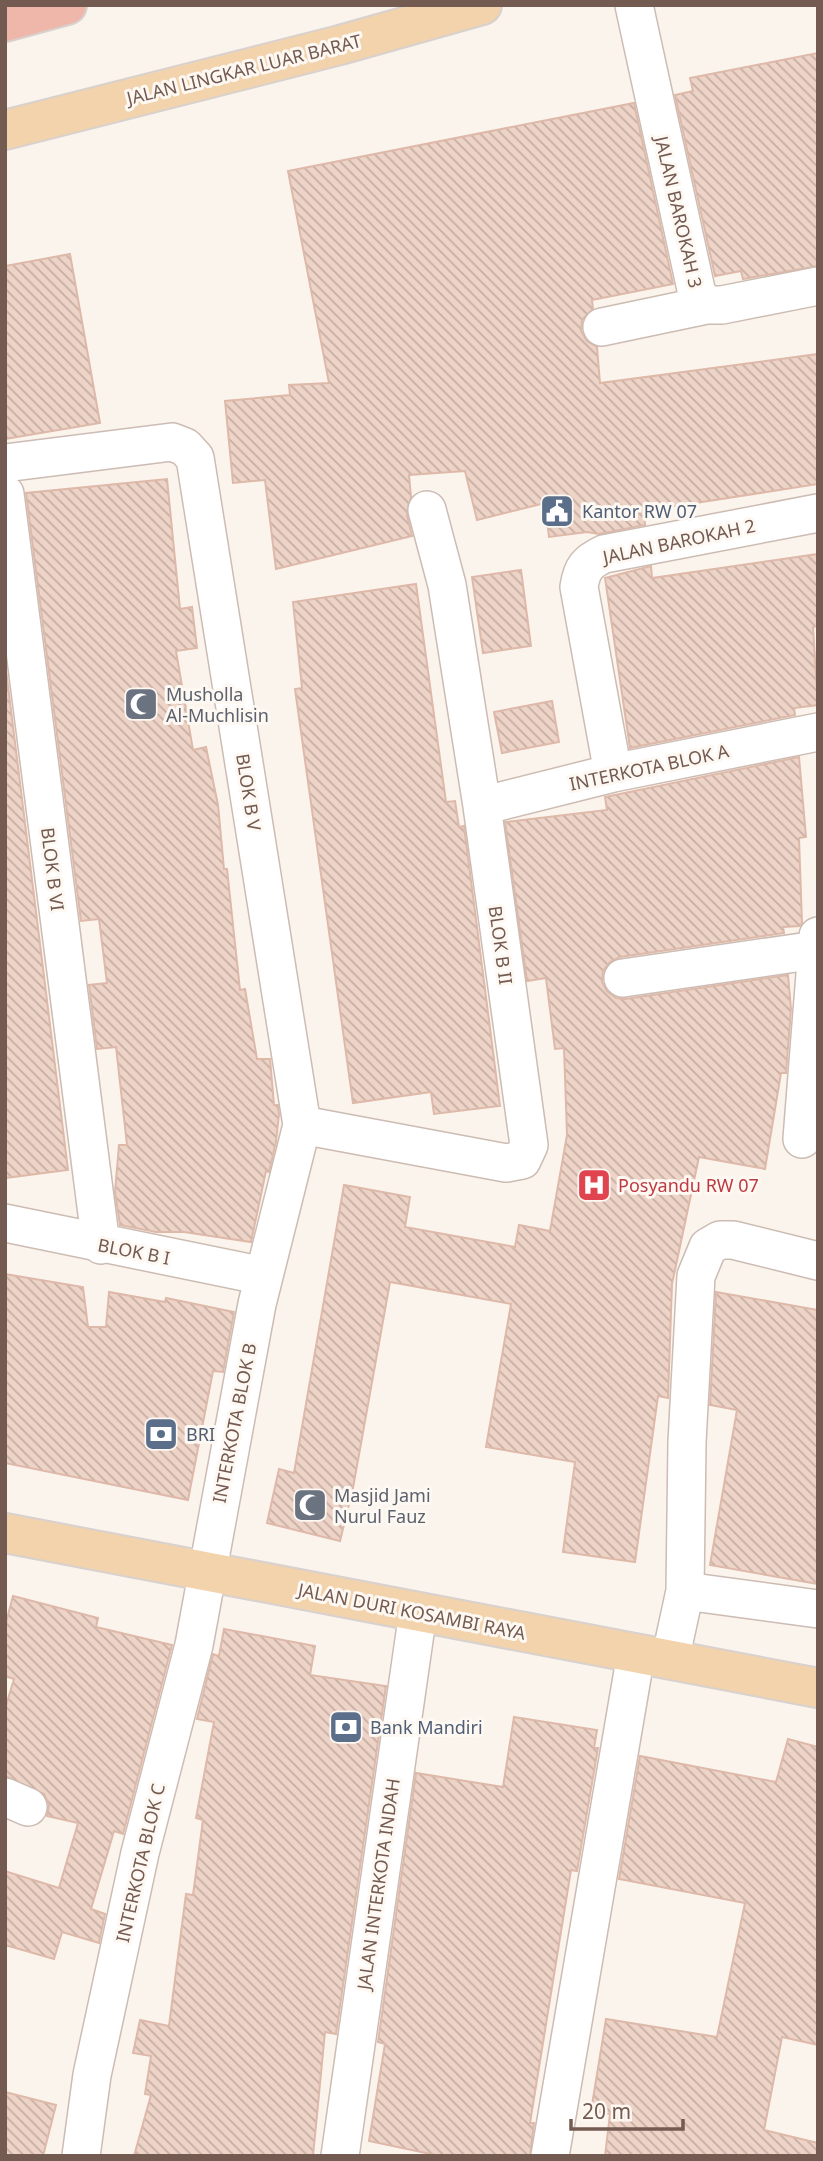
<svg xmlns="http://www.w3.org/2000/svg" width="823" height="2161" viewBox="0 0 823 2161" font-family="'Noto Sans',sans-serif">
<defs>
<pattern id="building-back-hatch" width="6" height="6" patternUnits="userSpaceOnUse" patternTransform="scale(1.75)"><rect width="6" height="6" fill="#eed3c7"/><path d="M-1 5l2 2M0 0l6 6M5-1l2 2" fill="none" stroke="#c5aea4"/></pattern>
</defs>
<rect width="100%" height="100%" fill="#fbf4ec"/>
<!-- building -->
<path fill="url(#building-back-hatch)" stroke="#deb9a9" stroke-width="2" d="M818,53V266L743,279L741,271L715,276L675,95L693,91L690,78Z
M634,103L673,284L592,300L593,309L582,320L581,331L587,341L597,347L600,383L818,354V484L644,511L645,525L599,534L587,532L549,537L545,503L477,520L465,471L409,475L411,497L407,515L412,536L276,569L265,480L233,483L225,401L290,395L289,385L329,383L288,171Z
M70,254L100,423L5,439V266Z
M167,479L180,609L192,607L197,648L176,651L193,750L206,747L218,805L224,869H227L240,990L245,989L257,1059H270L274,1105H278L279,1114L276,1142L269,1172L266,1171L251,1242L184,1232H156L120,1225L115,1192L119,1145H127L116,1047L97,1049L89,985L107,983L99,919L81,921L26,493Z
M818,554V626L813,627L818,705L794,708L795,715L630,748L605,578L651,566L652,578Z
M521,570L531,646L483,653L472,577Z
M416,584L446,802L455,801L459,827L464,826L500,1106L434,1114L431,1092L353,1103L295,689L302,688L293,602Z
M5,662L68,1170L5,1178Z
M552,701L559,742L502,753L494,712Z
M799,757L806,837L799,838L802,923L800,926L783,927L784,933L620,957L610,962L603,971L602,982L607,991L616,998L625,999L788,975L791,1009L786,1073H781L765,1169L699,1157L672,1284L668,1398L658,1396L635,1562L563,1552L575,1462L486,1447L511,1304L390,1282L353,1488L340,1541L267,1523L279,1469L294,1473L344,1185L410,1197L405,1227L515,1247L519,1225L550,1231L567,1135L564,1048L555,1049L546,978L527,981L505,822L607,810L605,797Z
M5,1274L83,1287L88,1327H106L109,1292L165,1302L166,1298L234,1312L223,1372L213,1371L188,1500L5,1463Z
M716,1292L818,1310V1584L710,1565L737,1410L710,1405Z
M13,1596L98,1618L96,1627L172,1645L123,1834L114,1831L91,1909L105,1914L99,1943L62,1932L54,1959L5,1945V1871L59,1888L78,1823L47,1816L49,1805L44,1794L5,1776V1709L14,1679L5,1676V1626Z
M224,1629L315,1646L310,1675L386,1686L336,2034L325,2032L313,2156H134L151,2095L145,2094L151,2056L133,2053L140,2020L169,2026L186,1894L193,1895L203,1820L196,1818L214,1722L197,1719L213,1654L219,1656Z
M514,1717L597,1730L594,1748H598L577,1871L571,1870L530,2123H534L530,2156H440L369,2141L385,2044L378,2042L416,1773L503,1787Z
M788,1739L818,1747V2045L782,2037L764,2130L818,2143V2156H605L610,2114L591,2111L606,2019L717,2037L745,1903L619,1879L640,1756L776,1782Z
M5,2092L56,2105L43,2156H5Z"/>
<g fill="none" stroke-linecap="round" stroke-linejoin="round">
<!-- minor casing -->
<g stroke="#ccbcb3" stroke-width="40">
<path id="minor" d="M634,5L697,294L707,305H722L818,286
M602,327L707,305
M5,463L172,442L185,447L195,458L302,1125L257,1304L194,1645L140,1853L92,2075L81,2156
M5,494L101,1245
M613,773L579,587C582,568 587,562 604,554L818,513
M482,806L613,773L818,732
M623,978L816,950
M302,1125L506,1163L522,1160L529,1145L482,806L447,585L427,510
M802,1139L818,936
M5,1223L264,1276
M685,1591L818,1609
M670,1660L685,1591L687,1442L696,1276L708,1247L720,1240H733L818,1261
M5,1797L28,1807
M340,2156L418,1612
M550,2156L636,1654"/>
</g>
<!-- major casing -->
<g stroke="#d8d1ce" stroke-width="42">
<path id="major" d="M5,130L340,45L482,5
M5,1533L818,1688"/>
</g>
<!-- highway casing -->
<g stroke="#d8d1ce" stroke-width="42">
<path id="highway" d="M5,22L67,5"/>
</g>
<!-- minor -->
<use href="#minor" stroke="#fff" stroke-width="37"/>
<!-- major -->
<use href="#major" stroke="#f2d3ac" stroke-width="38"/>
<!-- highway -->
<use href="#highway" stroke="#eeb7aa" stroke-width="38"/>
</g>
<!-- icons -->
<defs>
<g id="civic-square" transform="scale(1.75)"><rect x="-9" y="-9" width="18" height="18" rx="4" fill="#5c6f8a" stroke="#fef8f3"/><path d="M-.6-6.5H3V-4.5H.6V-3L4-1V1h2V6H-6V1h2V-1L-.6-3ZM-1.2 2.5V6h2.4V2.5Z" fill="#fff"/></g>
<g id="mosque-square" transform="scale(1.75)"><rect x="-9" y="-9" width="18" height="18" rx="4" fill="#6b7280" stroke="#fef8f3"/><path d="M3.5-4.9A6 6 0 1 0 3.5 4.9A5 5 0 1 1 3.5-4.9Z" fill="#fff"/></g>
<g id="hospital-square" transform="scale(1.75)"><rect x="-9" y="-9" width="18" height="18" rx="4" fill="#e0444e" stroke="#fef8f3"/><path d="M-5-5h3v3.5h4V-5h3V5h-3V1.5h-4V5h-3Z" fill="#fff"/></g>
<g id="bank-square" transform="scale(1.75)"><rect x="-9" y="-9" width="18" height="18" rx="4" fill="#5c6f8a" stroke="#fef8f3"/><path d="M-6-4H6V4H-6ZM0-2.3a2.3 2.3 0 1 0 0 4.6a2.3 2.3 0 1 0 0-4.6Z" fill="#fff"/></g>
</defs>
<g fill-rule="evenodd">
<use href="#civic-square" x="557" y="511"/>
<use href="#mosque-square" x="141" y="704"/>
<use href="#hospital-square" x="594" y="1185"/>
<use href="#bank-square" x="161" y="1434"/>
<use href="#mosque-square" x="310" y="1505"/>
<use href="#bank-square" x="346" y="1727"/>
</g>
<g text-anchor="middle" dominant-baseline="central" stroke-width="6" stroke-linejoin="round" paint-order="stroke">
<!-- street labels -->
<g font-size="18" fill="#745b51" stroke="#fef8f3">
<text transform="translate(244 69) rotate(-14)">JALAN LINGKAR LUAR BARAT</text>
<text transform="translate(679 212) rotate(77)">JALAN BAROKAH 3</text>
<text transform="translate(679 541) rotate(-12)">JALAN BAROKAH 2</text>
<text transform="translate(649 767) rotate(-12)">INTERKOTA BLOK A</text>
<text transform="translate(249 792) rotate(81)">BLOK B V</text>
<text transform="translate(53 869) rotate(83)">BLOK B VI</text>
<text transform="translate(501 945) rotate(82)">BLOK B II</text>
<text transform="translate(134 1251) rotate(11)">BLOK B I</text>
<text transform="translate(234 1423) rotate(-79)">INTERKOTA BLOK B</text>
<text transform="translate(412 1611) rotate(11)">JALAN DURI KOSAMBI RAYA</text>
<text transform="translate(140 1863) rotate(-77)">INTERKOTA BLOK C</text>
<text transform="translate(378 1884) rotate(-82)">JALAN INTERKOTA INDAH</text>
</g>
<!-- service labels -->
<g font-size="18" fill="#4e5e75" stroke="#fef8f3" text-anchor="start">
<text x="582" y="511">Kantor RW 07</text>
<text x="186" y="1434">BRI</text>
<text x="370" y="1727">Bank Mandiri</text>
</g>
<!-- worship labels -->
<g font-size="18" fill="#5b616d" stroke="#fef8f3" text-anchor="start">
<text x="166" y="694">Musholla<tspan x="166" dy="21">Al-Muchlisin</tspan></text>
<text x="334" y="1495">Masjid Jami<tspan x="334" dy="21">Nurul Fauz</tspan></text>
</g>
<!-- health labels -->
<g font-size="18" fill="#be3a42" stroke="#fef8f3" text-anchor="start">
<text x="618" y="1185">Posyandu RW 07</text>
</g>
</g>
<!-- border -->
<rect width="823" height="2161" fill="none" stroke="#745b51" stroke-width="14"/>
<!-- scale -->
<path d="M571 2119v10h112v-10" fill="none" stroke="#745b51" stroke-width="3.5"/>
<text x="582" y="2119" font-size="21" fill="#745b51" stroke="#fef8f3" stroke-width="5" paint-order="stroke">20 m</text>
</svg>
